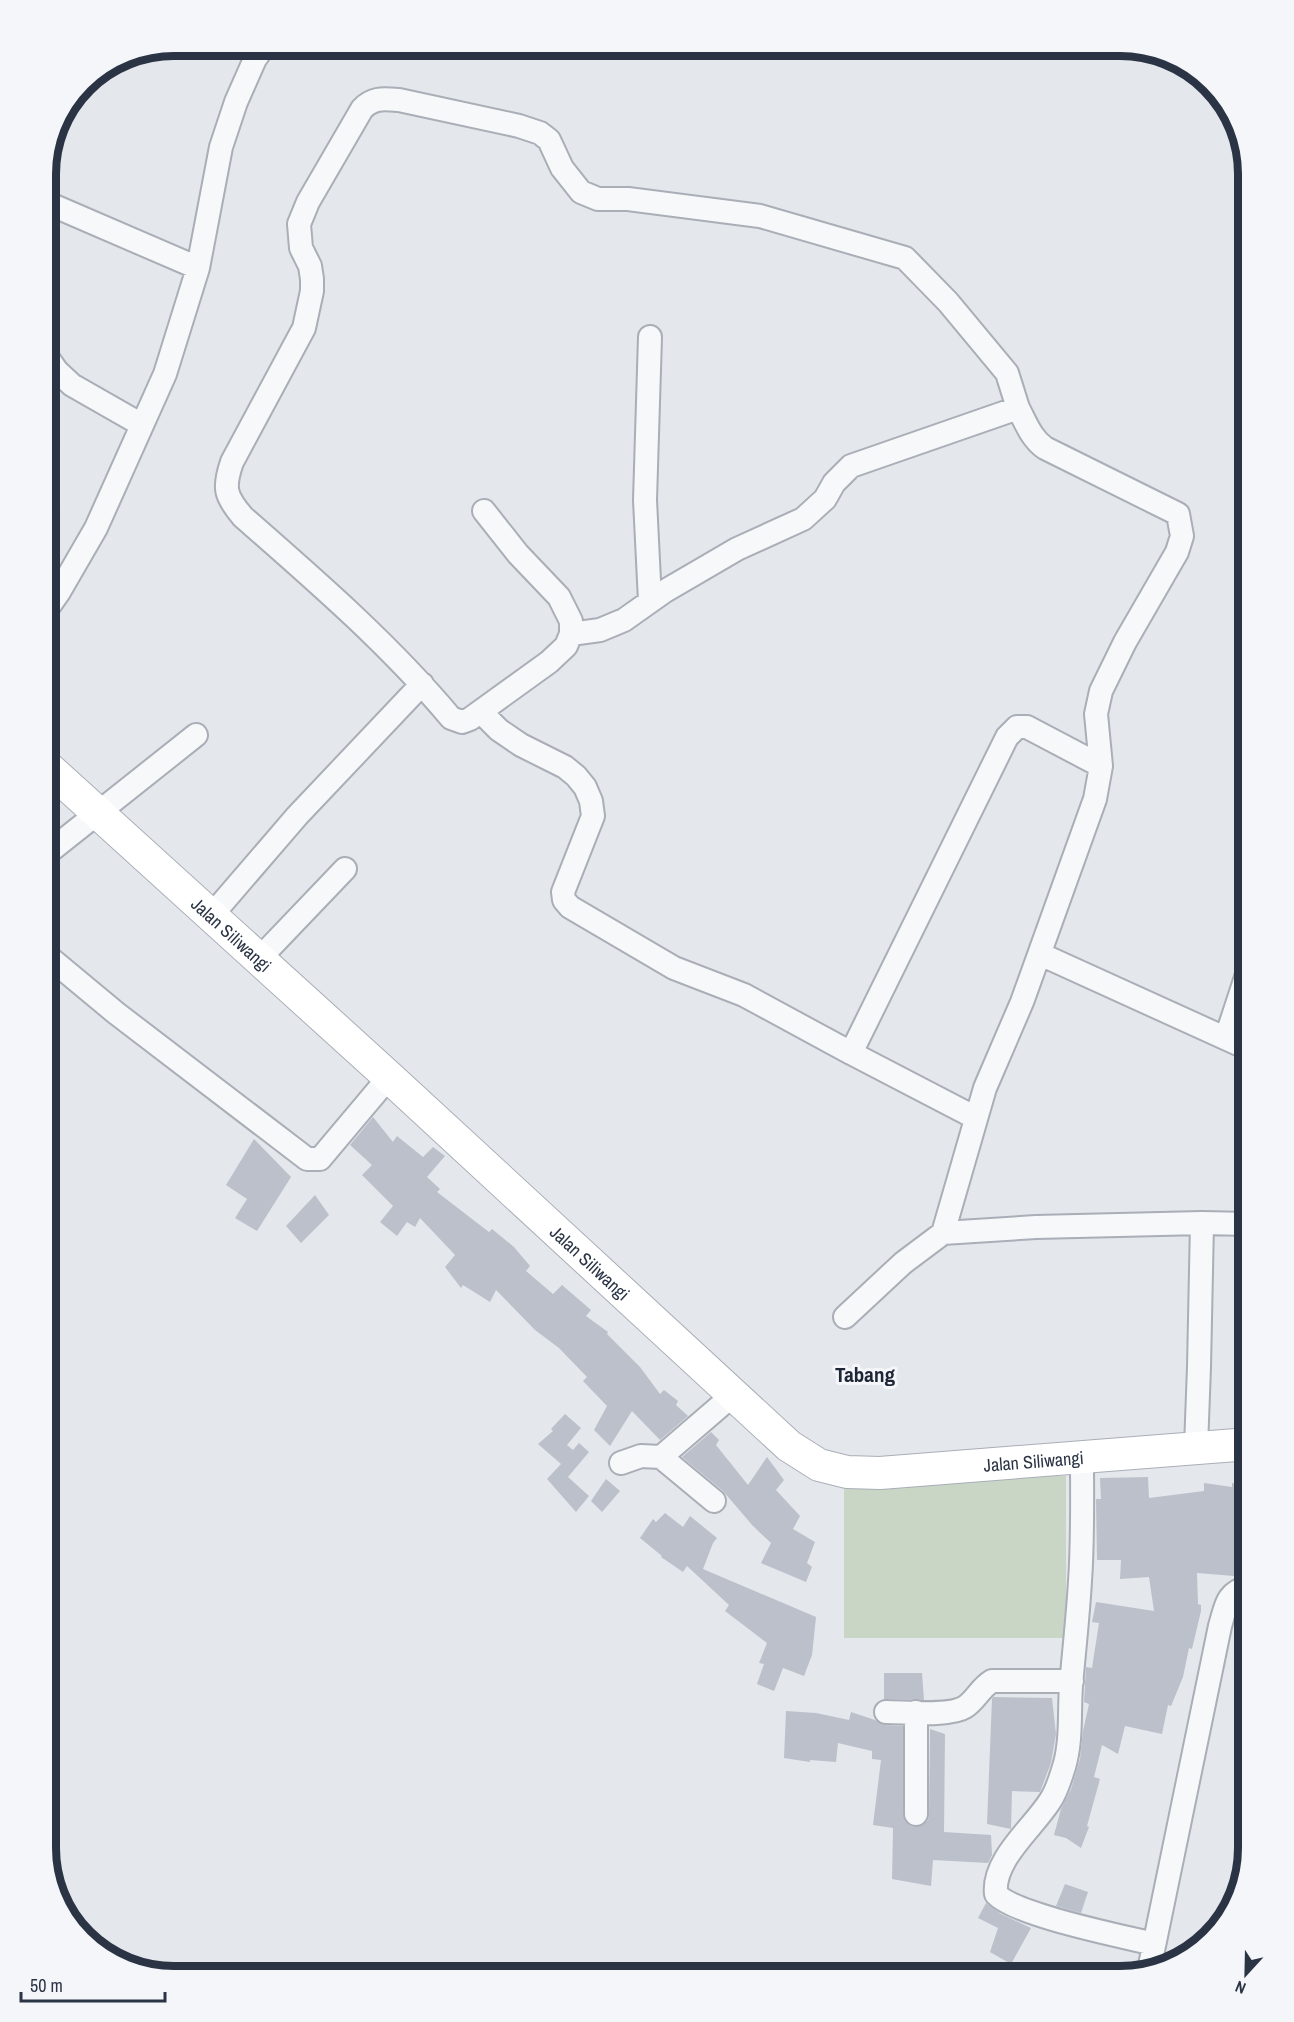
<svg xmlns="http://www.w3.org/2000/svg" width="1294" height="2022" viewBox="0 0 1294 2022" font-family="'Archivo Narrow',sans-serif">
<rect width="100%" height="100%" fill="#e4e7ec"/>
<!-- green -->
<path fill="#c9d6c5" d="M844,1475L1066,1476V1638H844Z"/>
<!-- building -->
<path fill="#bbc0ca" d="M373,1117L393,1142L397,1136L423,1157L433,1147L445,1156L427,1177L440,1189L437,1192L489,1232L492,1229L514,1247L530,1266L526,1271L553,1294L562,1285L591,1310L586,1316L608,1332L607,1334L640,1367L660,1394L664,1390L678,1401L676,1405L688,1416L660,1440L632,1411L610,1446L594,1430L607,1406L583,1381L587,1377L559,1348L535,1330L496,1290L490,1302L463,1285L461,1288L445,1267L455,1255L420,1218L415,1227L407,1222L397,1236L380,1222L393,1206L362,1175L372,1165L350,1145Z
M254,1139L291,1177L257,1231L235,1218L247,1199L226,1185Z
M315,1195L329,1215L301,1243L286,1226Z
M565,1414L581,1428L567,1445L573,1450L579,1443L589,1452L568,1477L589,1496L576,1512L547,1479L561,1464L538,1444L553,1431L551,1429Z
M711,1432L719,1440L716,1445L748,1485L767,1457L784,1480L776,1490L800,1516L793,1529L815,1542L807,1563L812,1567L806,1582L761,1563L771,1543L753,1526L723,1491L682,1457Z
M1148,1477L1149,1498L1204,1491V1483L1232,1487V1483L1249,1487V1574L1234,1578V1576L1197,1573L1198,1604L1201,1605V1611L1192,1649L1189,1648L1183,1677L1171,1706L1168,1705L1162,1734L1125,1726L1118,1754L1102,1745L1094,1777L1100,1779L1087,1826L1089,1827L1081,1848L1066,1838L1054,1835L1061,1809L1071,1789L1080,1759L1083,1731L1089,1704L1084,1702L1086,1667L1092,1668L1099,1623L1092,1622L1096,1602L1154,1611L1149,1577L1120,1579L1121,1560H1097L1096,1499H1101L1100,1478Z
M606,1479L620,1491L602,1512L591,1501Z
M665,1513L683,1527L690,1516L717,1538L713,1543L703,1569L816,1617L812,1655L804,1676L783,1668L774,1691L757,1684L764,1664L759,1663L767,1643L725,1611L729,1605L687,1566L683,1572L661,1557L662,1556L640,1538L653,1519L656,1522Z
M884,1673H922L924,1700L884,1699Z
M993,1697L1052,1698L1056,1734L1051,1763L1040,1792L1012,1791L1011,1829L987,1824L992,1699Z
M786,1711L816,1713L849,1720L851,1712L875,1720L885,1725L903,1726V1814L905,1821L910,1826L915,1827L923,1825L928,1820L929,1815L930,1729L945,1734L944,1832L991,1835L992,1855L988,1863L933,1860L931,1886L892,1879L893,1828L873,1825L881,1760L872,1759V1751L838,1743L836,1762L810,1760V1762L784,1758Z
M1065,1884L1088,1892L1081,1913L1056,1906Z
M986,1903L1001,1914L1031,1928L1011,1964L990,1952L998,1928L978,1918Z"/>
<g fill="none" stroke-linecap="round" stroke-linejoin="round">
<!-- street casing -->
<g stroke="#a9aeb7" stroke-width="26">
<path id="street" d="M45,202L198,268
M650,337L645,500L650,601
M45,354L57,371L72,385L142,425
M484,511L518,554L559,597L571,621V634L566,646L549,662L470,719L462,722L451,718C389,644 316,581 243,517C225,496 223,488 232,462L304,328L312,291V279L310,266L301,248L299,224L308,202L362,109C373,97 384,99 399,100L519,126L540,133L549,140L562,168L581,192L598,199H628L760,216L905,258L948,302L1007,373L1018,408L851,466L834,483L825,499L803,519L737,549L665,591L624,620L600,630L571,634
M45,612L59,592L96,528L165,374L198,268L221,147L236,102L255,59L265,45
M481,712L499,730L521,745L565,767L576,776L585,787L591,801L593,816L563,892L564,900L570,907L674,968L744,995L851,1053
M45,855L196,735
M211,916L297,816L422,684
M45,954L116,1013L307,1159H320L389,1077
M1040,954L1249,1049
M259,959L345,869
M1226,1038L1249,968
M976,1118L851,1053L1007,737L1017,727H1027L1101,766
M943,1233L985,1088L1022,1002L1095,799L1101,766L1096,714L1101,691L1125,642L1177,552L1182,536L1178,514L1045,448C1031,438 1026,423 1018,408
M845,1317L903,1263L943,1233L1036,1227L1202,1223
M1196,1447L1199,1367L1202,1223L1249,1224
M661,1457L733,1395
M1082,1457C1082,1498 1083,1540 1080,1581C1078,1616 1074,1651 1071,1686C1069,1713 1072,1740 1064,1767C1060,1779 1057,1791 1050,1801C1033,1828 992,1860 996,1894C1015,1915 1121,1936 1154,1944
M621,1463L641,1456L661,1457L714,1501
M886,1712C906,1712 949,1717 965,1707C976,1700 980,1688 992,1681H1072
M916,1814V1712
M1149,1970L1220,1626C1226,1606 1226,1592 1249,1587"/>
</g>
<!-- secondary casing -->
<g stroke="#a9aeb7" stroke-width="34">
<g id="secondary">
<path id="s1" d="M45,765L389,1077L789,1446L819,1465L847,1472L880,1473L1249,1444"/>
</g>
</g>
<!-- street -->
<use href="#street" stroke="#f7f8fa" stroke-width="22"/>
<!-- secondary -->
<use href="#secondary" stroke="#fff" stroke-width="32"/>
</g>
<g text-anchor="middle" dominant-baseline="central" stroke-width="6" stroke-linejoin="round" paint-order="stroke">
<!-- street labels -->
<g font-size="18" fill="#2b3445" stroke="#f4f6f9">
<text stroke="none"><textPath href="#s1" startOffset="252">Jalan Siliwangi</textPath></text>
<text stroke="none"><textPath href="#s1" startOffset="738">Jalan Siliwangi</textPath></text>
<text stroke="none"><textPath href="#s1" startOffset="1260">Jalan Siliwangi</textPath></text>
</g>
<!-- quarter labels -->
<g font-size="21" font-weight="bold" fill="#1d2536" stroke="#f4f6f9">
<text x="865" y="1374">Tabang</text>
</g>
</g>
<!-- crop -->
<path d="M0 0H1294V2022H0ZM174 56H1120A118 118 0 0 1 1238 174V1848A118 118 0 0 1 1120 1966H174A118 118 0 0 1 56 1848V174A118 118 0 0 1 174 56Z" fill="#f4f6f9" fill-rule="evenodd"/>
<path fill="none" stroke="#2b3445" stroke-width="8" d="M174 56H1120A118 118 0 0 1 1238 174V1848A118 118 0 0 1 1120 1966H174A118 118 0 0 1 56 1848V174A118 118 0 0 1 174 56Z"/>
<!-- north arrow -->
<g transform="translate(1246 1974) rotate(202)" stroke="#f4f6f9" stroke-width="4.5" paint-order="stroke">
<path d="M0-4.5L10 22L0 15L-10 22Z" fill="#2b3445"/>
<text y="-9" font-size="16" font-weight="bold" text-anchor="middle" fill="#2b3445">N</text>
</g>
<!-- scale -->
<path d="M21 1992v9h144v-9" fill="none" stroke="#2b3445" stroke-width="3"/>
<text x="30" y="1992" font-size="18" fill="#2b3445" stroke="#f4f6f9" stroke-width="4.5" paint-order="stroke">50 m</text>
</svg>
